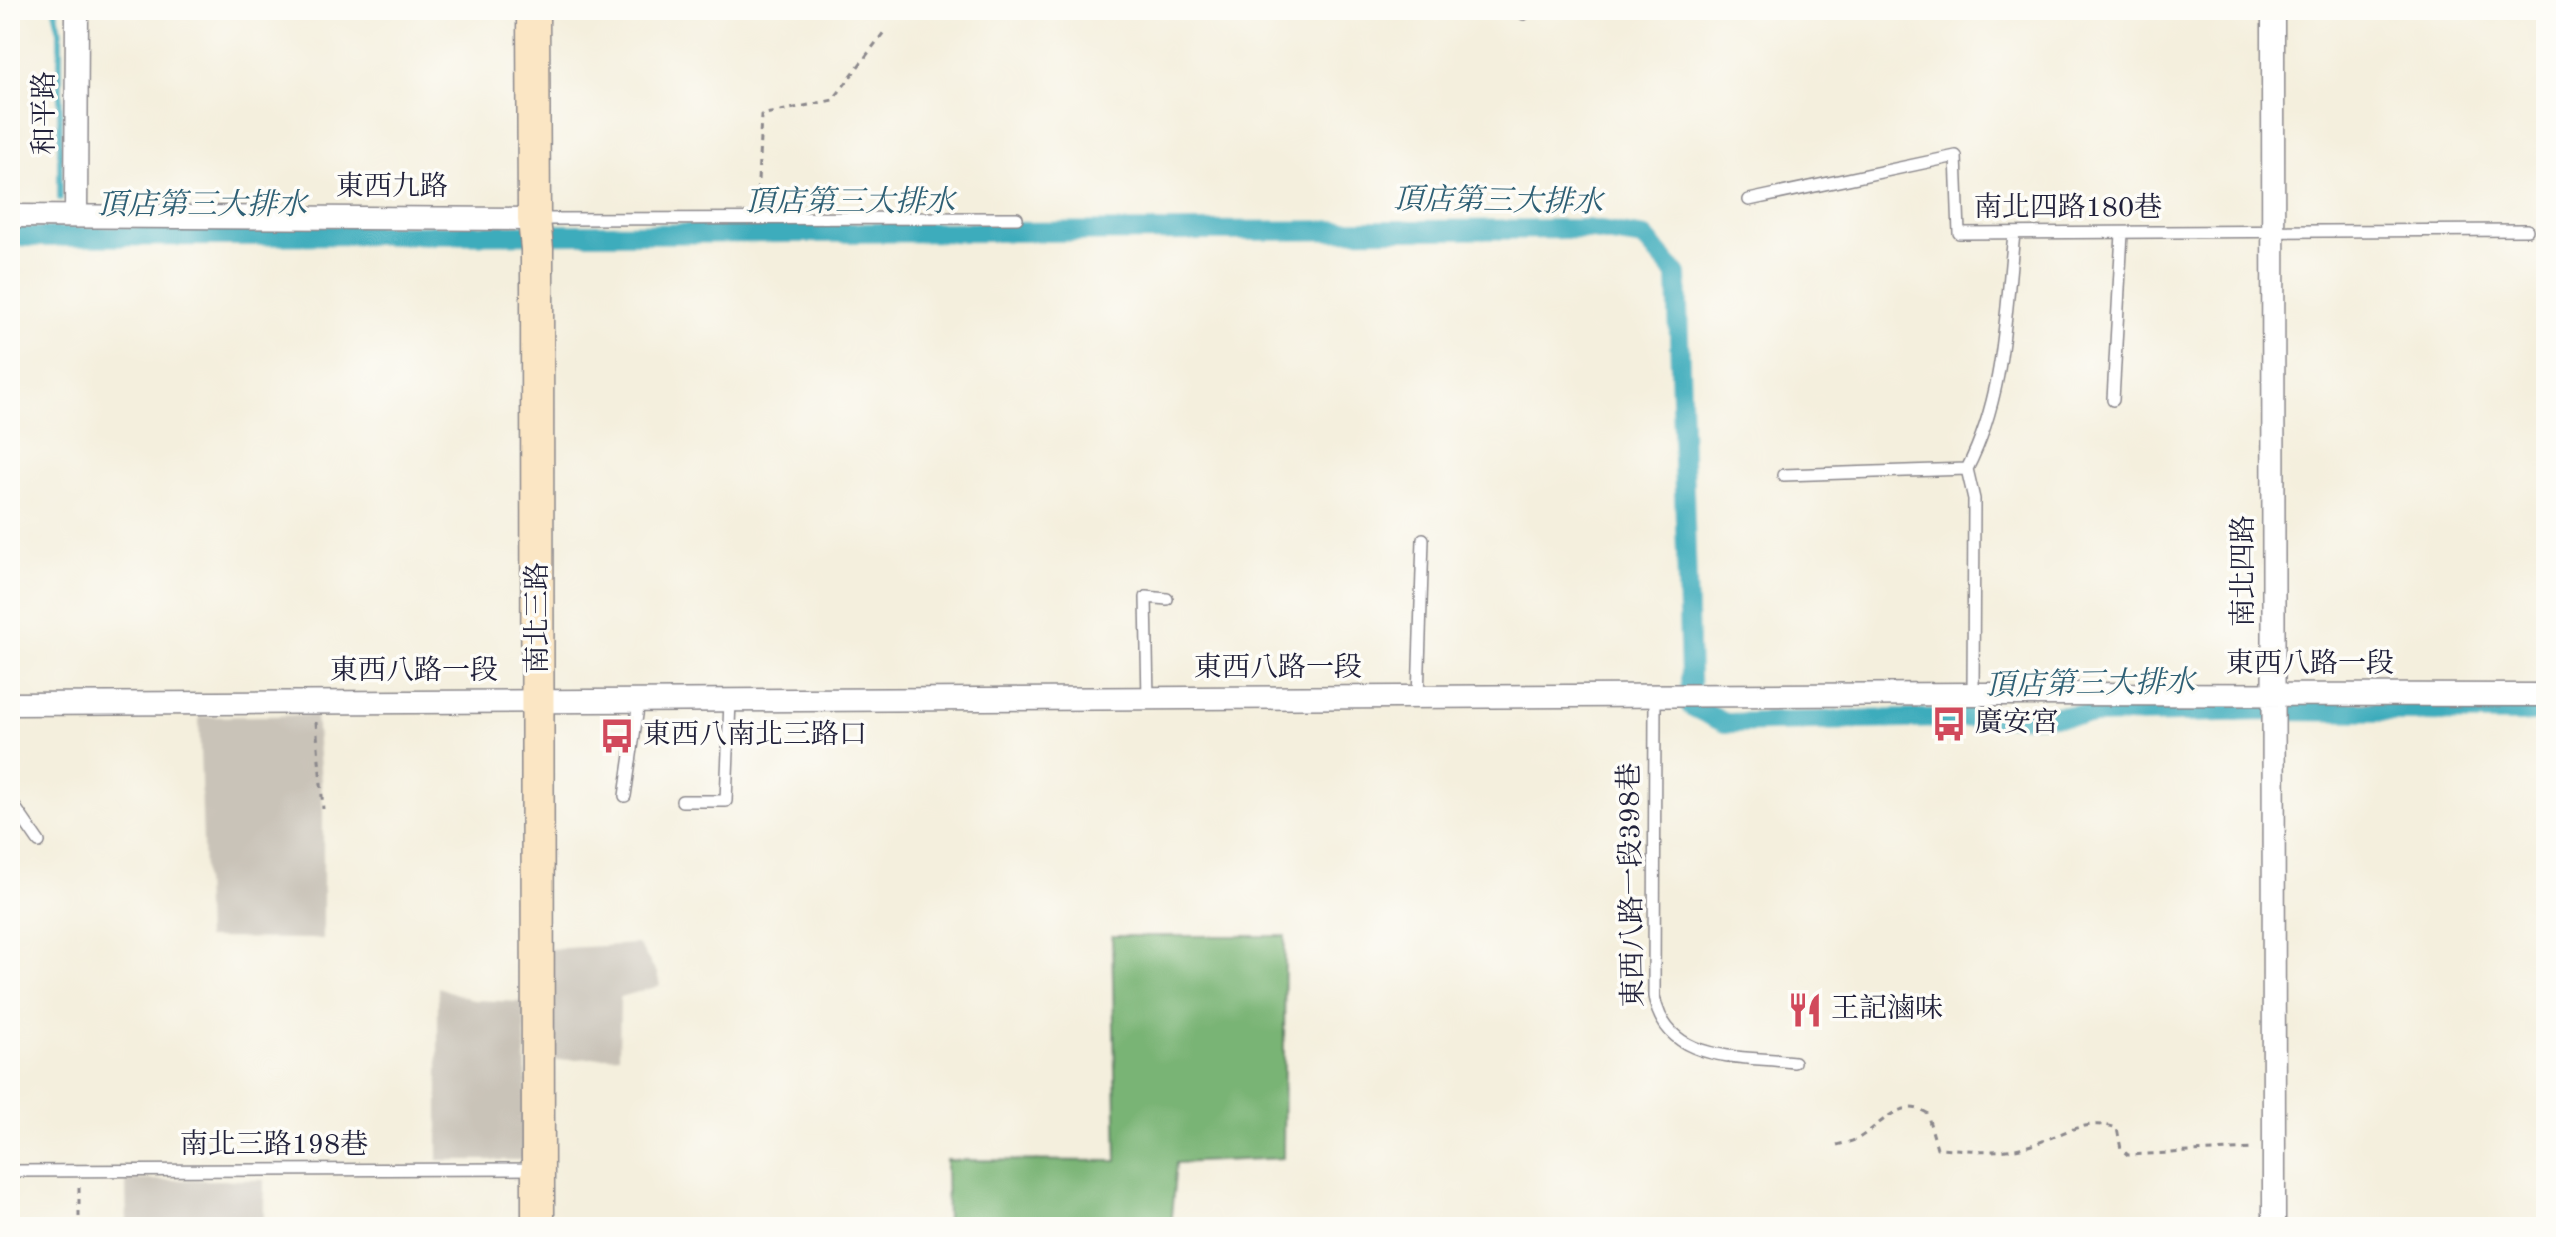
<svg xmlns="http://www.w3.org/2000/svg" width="2556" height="1237" viewBox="0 0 2556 1237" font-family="'Old Standard TT','Noto Serif TC',serif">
<rect width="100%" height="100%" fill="#fdfcf7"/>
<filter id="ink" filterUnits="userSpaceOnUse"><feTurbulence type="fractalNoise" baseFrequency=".0125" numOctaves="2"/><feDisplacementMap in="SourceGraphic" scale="16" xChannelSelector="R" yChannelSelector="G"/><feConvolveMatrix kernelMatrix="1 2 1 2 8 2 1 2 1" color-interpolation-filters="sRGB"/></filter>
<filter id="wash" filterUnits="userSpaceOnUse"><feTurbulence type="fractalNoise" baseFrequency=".006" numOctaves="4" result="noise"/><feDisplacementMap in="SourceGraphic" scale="32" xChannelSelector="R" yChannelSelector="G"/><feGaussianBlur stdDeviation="1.8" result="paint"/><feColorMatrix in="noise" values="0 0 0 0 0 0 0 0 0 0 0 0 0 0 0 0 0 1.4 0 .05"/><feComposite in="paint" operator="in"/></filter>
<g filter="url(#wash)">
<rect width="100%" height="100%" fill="#f4efdd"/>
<!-- industrial -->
<path fill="#c9c3b8" d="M316,715L323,809V939L206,938L199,717Z
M638,944L657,973L660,986L620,997L619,1056L548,1061V949Z
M438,987L473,1000L524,1002L528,1160H438Z
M126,1180H264V1227H127Z"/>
<!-- forest -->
<path fill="#79b474" stroke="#4e6b58" stroke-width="2" d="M1112,936H1285L1283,1158L1176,1163L1170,1227H947L946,1160L1117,1161Z"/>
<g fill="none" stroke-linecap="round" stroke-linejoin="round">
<!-- stream -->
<path stroke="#3eacbc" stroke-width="6" d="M55,10L60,31V198"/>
<!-- canal -->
<path stroke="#3eacbc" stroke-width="20" d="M10,237L1586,229L1645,238L1677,275L1691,706L1725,723L2267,711L2546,713"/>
</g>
</g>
<g filter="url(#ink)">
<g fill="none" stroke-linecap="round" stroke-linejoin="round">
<!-- lane casing -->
<g stroke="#8b888c" stroke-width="14">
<path id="lane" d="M1524,14L1526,10
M1749,200L1956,156L1959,233L2527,230
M538,219L1017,218
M2113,400L2122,233
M1783,475L1967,469
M1973,694L1974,499L1967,469C2005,395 2005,316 2014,234
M1655,698L1654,996C1666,1064 1738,1055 1794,1062
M1418,699L1423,539
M1148,700L1146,597L1167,599
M625,796L639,701
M10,800L39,842
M682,801H726L730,701
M10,1171L537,1169"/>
</g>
<!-- street casing -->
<g stroke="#8b888c" stroke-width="25">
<path id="street" d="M2273,10L2274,1227
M76,215L77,10
M10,216L534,219
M10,704L1973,694L2546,695"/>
</g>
<!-- secondary casing -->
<g stroke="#8b888c" stroke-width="35">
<path id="secondary" d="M533,10L534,219L537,249L538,1227"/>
</g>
<!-- path -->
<path stroke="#8b888c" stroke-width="3" stroke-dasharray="6 6" stroke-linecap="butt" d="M757,204L761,115L833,100L884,32
M316,722L323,809
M1837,1145C1843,1143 1851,1142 1857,1139C1879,1127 1900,1096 1927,1113L1937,1148C1964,1149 1994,1154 2020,1148C2054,1141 2081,1116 2117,1128L2121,1149L2128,1155L2253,1149
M79,1187V1227"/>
<!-- lane -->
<use href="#lane" stroke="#fff" stroke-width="11"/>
<!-- street -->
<use href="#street" stroke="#fff" stroke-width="22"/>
<!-- secondary -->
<use href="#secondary" stroke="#fbe6c4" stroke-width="32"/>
</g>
</g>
<!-- icons -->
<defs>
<g id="bus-bare" transform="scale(2.76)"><path d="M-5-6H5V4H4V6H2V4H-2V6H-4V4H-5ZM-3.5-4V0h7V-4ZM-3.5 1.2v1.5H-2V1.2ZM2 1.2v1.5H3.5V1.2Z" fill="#d1495b" stroke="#fdfcf7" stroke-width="2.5" paint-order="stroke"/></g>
<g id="restaurant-bare" transform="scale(2.76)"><path d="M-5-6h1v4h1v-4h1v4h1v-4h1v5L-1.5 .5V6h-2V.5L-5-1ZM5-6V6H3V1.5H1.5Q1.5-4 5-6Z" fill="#d1495b" stroke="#fdfcf7" stroke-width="2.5" paint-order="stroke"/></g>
</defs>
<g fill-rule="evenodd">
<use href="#bus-bare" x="1949" y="724"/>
<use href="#bus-bare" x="617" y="736"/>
<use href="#restaurant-bare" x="1805" y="1010"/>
</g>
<g text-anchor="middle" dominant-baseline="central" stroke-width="7" stroke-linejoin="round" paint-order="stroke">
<!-- street labels -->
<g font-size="28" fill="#22223b" stroke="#fdfcf7">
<text transform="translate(46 113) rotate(-90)">和平路</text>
<text x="392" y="188">東西九路</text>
<text x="2068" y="209">南北四路180巷</text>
<text transform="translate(2245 571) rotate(-90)">南北四路</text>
<text transform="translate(539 618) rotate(-90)">南北三路</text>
<text x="2310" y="665">東西八路一段</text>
<text x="1278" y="669">東西八路一段</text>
<text x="414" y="672">東西八路一段</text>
<text transform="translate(1633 885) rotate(-91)">東西八路一段398巷</text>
<text x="274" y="1146">南北三路198巷</text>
</g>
<!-- poi labels -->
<g font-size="28" fill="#22223b" stroke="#fdfcf7" text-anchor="start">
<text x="1975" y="724">廣安宮</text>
<text x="643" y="736">東西八南北三路口</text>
<text x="1831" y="1010">王記滷味</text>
</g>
<!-- water labels -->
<g font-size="30" font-style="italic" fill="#2f6075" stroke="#fdfcf7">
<text transform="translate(1498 202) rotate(1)">頂店第三大排水</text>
<text x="850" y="203">頂店第三大排水</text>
<text x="202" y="206">頂店第三大排水</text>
<text transform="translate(2090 685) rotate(-1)">頂店第三大排水</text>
</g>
</g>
<!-- margin -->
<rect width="2556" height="1237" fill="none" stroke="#fdfcf7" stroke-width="40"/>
</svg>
